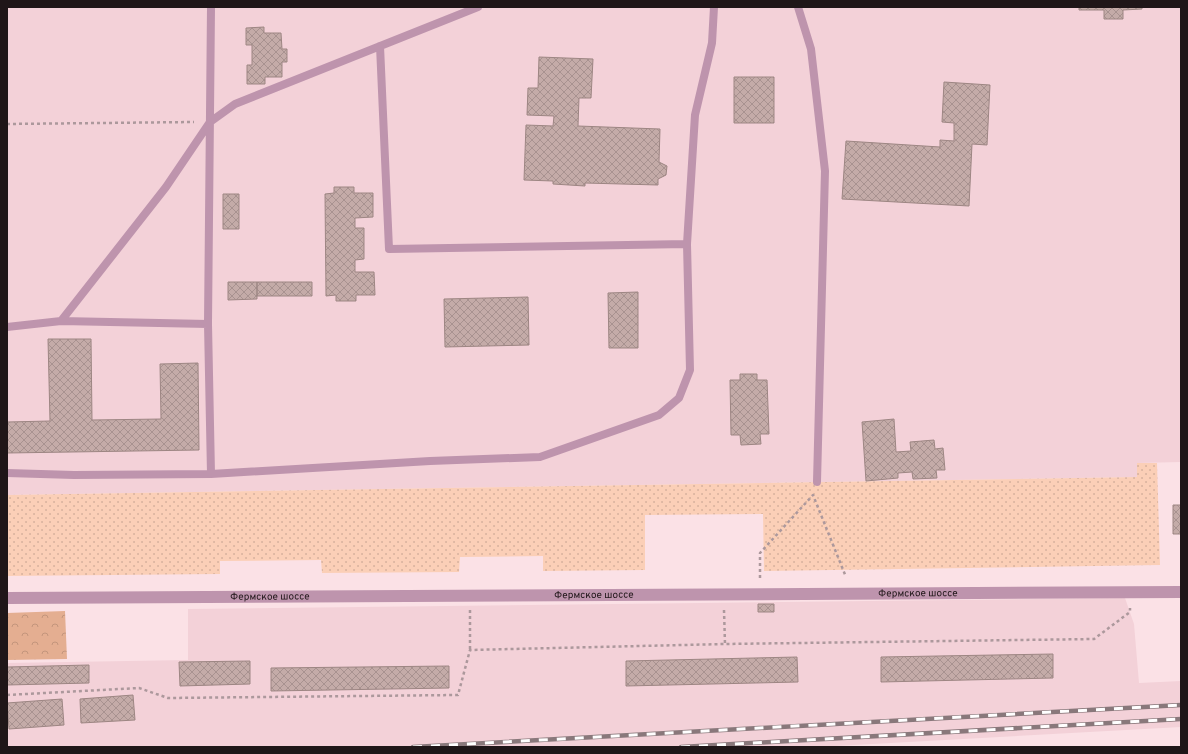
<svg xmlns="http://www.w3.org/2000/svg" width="1188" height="754" viewBox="0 0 1188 754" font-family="Overpass,sans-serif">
<defs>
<pattern id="grass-dots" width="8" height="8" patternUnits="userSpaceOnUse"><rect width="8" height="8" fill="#fbcfb7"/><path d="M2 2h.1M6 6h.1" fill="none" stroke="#d7b19d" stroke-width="1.8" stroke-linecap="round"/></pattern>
<pattern id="forest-crowns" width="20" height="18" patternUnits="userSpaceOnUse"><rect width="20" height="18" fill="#e4ae91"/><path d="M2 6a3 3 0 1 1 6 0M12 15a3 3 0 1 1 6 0" fill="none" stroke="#c3957c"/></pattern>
<pattern id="building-cross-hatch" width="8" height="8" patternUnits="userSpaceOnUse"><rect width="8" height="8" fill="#c4aba8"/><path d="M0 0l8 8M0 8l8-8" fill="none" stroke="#a89290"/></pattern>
</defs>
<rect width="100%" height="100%" fill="#fbe1e6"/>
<!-- built -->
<path fill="#f3d1d8" d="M7,7H1181V462L1138,463V477L7,495Z
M1125,598L1134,624L1139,683L1181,681V727L818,747H7V663L188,660V609Z"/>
<!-- grass -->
<path fill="url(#grass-dots)" d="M1137,463H1157L1160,565L764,571L763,514L645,515V570L543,571V556L460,557L459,572L322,573L321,560L220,561V574L7,576V495L1137,477Z"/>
<!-- forest -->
<path fill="url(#forest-crowns)" d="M65,611L67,659L7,660V613Z"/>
<!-- building -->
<path fill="url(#building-cross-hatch)" stroke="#9d8683" d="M1079,7H1142V9L1123,10V19H1104V10H1079Z
M264,27V33H281L282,49H287V62H282V77H265V84H247V65H252V45H246V28Z
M539,57L593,59L591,98H579L578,126L660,129L659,162L667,166L666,175L658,179V185L585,183V186L553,184V181L524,180L526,125L553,126L554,116L527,115L528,88H538Z
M734,77H774V123H734Z
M944,82L990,85L987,145L972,144L969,206L842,199L846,141L940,147V140L954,141V123L942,122Z
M334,187H354V193H373V217L355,218V228H364V259L355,260V272H374L375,295H356V301H336V295L326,296L325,194L334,193Z
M223,194H239V229H223Z
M228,282H257V299L228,300Z
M257,282H312V296H257Z
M638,292V348H609L608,293Z
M528,297L529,345L445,347L444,299Z
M48,339H91L92,420L161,419L160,364L198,363L199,450L7,453V422L50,421Z
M740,374H757V380H767L769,434H760L761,444L741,445L740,435H731L730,380H740Z
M894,419L896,452L911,451L910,442L934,440L935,449L943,448L945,470H936L937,478L913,479L912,472L898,473V478L866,481L862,422Z
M1173,505H1181V534H1173Z
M758,604H774V612H758Z
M1053,654V678L881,682V657Z
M797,657L798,682L626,686V661Z
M250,661V684L180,686L179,662Z
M89,665V683L7,685V667Z
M449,666V688L271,691V668Z
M133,695L135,720L81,723L80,699Z
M62,699L64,725L9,729L7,703Z"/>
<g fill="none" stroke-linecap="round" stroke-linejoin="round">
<!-- path -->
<path stroke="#ac989c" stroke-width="2.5" stroke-dasharray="3 3" stroke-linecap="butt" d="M7,124L194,122
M760,578V553L813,495L846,577
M470,610V650
M724,610L725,644
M7,695L139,688L168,698L458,695L470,650L725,644L1094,639L1130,612V608"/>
<!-- service -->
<path stroke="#be94ad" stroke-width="8" d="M798,7L811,49L825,171L817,482
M380,46L389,249L687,244L695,115L712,43L714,7
M61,321L166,187L210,122L235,104L478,7
M7,327L61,321L208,324L211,7
M7,473L74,475L211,474L208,324
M211,474L430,461L540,457L659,415L679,398L690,370L687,244"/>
<!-- minor -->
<path stroke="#be94ad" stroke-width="12" id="s1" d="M7,598L1181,592"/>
<!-- rail casing -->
<g stroke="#89787b" stroke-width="4.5">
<path id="rail" d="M413,747L1181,705
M681,747L1181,719"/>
</g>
<!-- rail -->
<use href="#rail" stroke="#fff" stroke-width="3" stroke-dasharray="9" stroke-linecap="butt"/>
</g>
<g text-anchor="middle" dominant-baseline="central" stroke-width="3" stroke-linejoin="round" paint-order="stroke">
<!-- street labels -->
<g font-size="10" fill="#1f1618" stroke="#fff">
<text stroke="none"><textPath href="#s1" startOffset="911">Фермское шоссе</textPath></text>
<text stroke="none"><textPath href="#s1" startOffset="587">Фермское шоссе</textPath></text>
<text stroke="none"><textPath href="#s1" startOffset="263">Фермское шоссе</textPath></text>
</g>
</g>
<!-- border -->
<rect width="1188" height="754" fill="none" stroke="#1f1618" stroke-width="16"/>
</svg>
